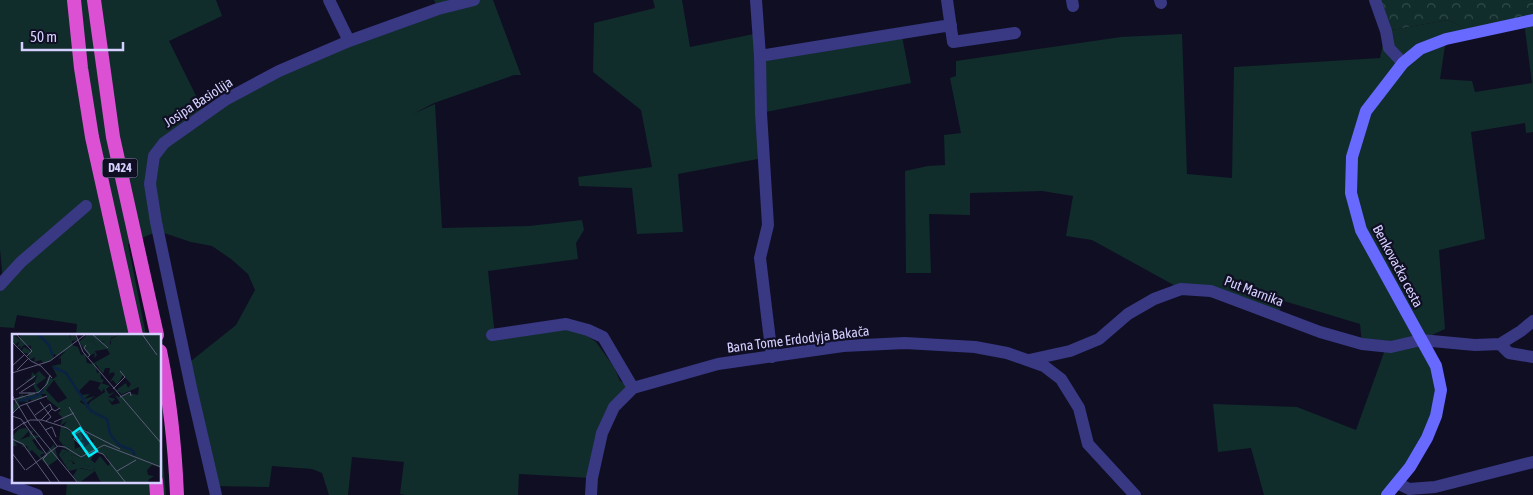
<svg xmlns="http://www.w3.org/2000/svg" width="1533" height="495" viewBox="0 0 1533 495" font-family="'Asap Condensed',sans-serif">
<defs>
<pattern id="forest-crowns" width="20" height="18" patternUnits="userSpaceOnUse" patternTransform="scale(1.25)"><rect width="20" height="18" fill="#102d2b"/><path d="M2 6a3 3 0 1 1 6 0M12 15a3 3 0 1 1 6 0" fill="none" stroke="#324a4b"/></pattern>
</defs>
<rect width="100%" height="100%" fill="#100e23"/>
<!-- grass -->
<path fill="#102d2b" d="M0,0H216L222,16L169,41L205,114L225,100L438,8L434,0H493L521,75H514L434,103L413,114L435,104L442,228L529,226L582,220L584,230L576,243L578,259L488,271L495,336L543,329L579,330L596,342L614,367L620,381L633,388L614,407L592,478L519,474L518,495H406L400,494L404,462L352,457L348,495H329L322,473L312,469L272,466L269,487L213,486L186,365L236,325L255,290L248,274L231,259L212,246L191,242L158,231L128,244L146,335H76L77,324L17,315L14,328L0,327V285L3,282L0,249Z
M653,0H682L690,47L759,33L760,55L902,36L911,83L761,113L763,158L678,174L683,232L637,234L632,188L579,186L578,177L652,167L641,110L593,72L594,23L655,8Z
M1448,20L1474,33L1446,39L1440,79L1472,81L1475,92L1532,83L1524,22L1533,20V132L1526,133L1525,123L1471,132L1485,239L1439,250L1445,329L1421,340L1436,366V416L1387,495H1264L1251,448L1218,452L1213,404L1297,407L1356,430L1386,347L1362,344L1360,324L1284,301L1277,316L1181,289L1092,240L1066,236L1073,196L1042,191L970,193V215L929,214L931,273H906L905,171L928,166L945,165L944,135L961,133L950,78L956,76V61L1121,37L1182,34L1187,174L1232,178L1234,67L1380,58L1386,31Z
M160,429L166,495H66L67,481H160Z"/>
<!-- forest -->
<path fill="url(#forest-crowns)" d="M1375,0H1533V20L1474,33L1448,20L1386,31Z"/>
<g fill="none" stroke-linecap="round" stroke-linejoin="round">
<!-- minor -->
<path stroke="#383883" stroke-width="12" d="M329,0L349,41
M756,0L760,56L761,113L768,225L760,258L772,357
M947,0L953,42L1015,33
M1072,0L1073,6
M1160,0L1161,3
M1375,0L1386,31L1389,48L1403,63
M760,56L951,25
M0,285L21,262L86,206
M492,335L566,324L588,330L603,337L633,388
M1500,344L1509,353L1533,357
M1029,360L1070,351L1099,339L1128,314L1154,299L1181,289L1211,291L1320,332L1362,344L1391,347L1421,340L1475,345L1500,344L1521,331L1533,321
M1397,483L1409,489L1435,487L1533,462
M216,495L192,392L156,222L150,184L154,156L164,143L225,100L279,71L349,41L438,9L474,0
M591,495L592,478L602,433L614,407L633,388L718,364L843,346L905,343L975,347L1007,353L1044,366L1061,379L1079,408L1088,444L1135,495"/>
<!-- tertiary -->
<path stroke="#383883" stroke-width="12" d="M0,482L37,495"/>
<!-- secondary -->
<path stroke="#6769ff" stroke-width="12" d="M1387,495L1410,467L1427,438L1436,416L1441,390L1436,366L1361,230L1351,193L1352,157L1366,111L1403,63L1420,49L1446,39L1533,20"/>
<!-- trunk -->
<path stroke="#dc51d4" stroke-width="14" d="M74,0L81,68L92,137L136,335
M94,0L113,137L157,335
M160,351C170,399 175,447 177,495
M156,481L157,495"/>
</g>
<g text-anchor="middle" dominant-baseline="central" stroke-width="4.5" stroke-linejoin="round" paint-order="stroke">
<!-- shield labels -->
<rect fill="#100e23" stroke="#9996bd" stroke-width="1" x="102.5" y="158.5" width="35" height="19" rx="4"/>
<g font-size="12" font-weight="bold" fill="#d4d0ff">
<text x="120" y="168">D424</text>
</g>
<!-- street labels -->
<g font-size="14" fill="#d4d0ff" stroke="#100e23">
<text transform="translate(198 102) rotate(-33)">Josipa Basiolija</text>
<text transform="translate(1398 266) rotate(62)">Benkovačka cesta</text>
<text transform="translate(1254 291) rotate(21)">Put Marnika</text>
<text transform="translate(798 339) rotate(-7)">Bana Tome Erdodyja Bakača</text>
</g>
</g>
<!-- overview -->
<g transform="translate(12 334)">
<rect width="149" height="149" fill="#100e23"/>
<path d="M0,0H4L3,2L8,6V0H57L58,5L59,0H63L65,6L60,7V11L66,13L69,21L73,20L75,29L80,30L98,20L95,15L83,17L85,21L82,24L83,19L77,22L70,12L73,8L80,6L85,12H90L88,8H97L99,11V5L109,0H149V134L140,131L135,136L136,141L142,142L136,146L138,149H93L88,147L83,137L67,149L61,142L66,134L81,137L83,134L74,132L71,125L59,120L63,130L59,126L55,127L50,120L57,117L48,112L55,111L53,104L61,111L54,103L62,104L63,115L70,112L68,108L73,109L67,116L82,107L75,101V95L70,100L68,98L71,106L68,107L67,102L51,93L55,87L48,92L51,84L46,79L49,76L35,65L34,60H29L31,64L20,67L17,64L16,68L6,67L8,72L0,79L4,65L11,60V63H16V58L26,61L21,51L26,40L20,46L12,47L19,44L20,38L23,41L27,37L34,44L24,51L30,58L36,43L41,45L45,42L40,32L49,30V24L46,25L54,17L45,22L42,20L41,25L32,30L29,26L22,28L23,23L17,26V20L9,18L12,13L19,17V12L12,11L7,16L9,12L5,13L8,7L2,11ZM83,29L91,40L93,34H98L97,40L101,38L103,40L98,48L101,46L105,51L111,41L119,50L116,54L114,49L107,54L104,57L109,59L108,61L127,53L126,61L117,59L107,63L103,61L108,69L100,71L96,65L100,68L103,65L96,63L103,58L97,60L94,55L98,52L89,49L86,54L90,58L92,54L93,58L78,68L74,75L75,72L68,68L69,66L73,70L83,62L72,65L78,60L69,61L67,57L78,46L90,49L92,46L89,45L88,38L85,39ZM42,46L55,64L46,69L34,56ZM84,116L95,123L98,130L96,132L88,122L83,129L79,126ZM14,94L17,97L8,106L18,102L17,98L21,96L20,101L29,102L20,106L26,115L33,119L28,121L30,124L42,110L46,125L36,132L20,116L17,118L15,112L9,113L11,111L3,108L5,112H1L0,103L7,95Z" fill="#102d2b" fill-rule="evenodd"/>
<path d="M76,0H109L99,4L98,9L90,7V13L85,12L80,6L70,12L67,8ZM49,92L62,100L59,105L61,111H51L47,106ZM50,115L57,117L50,120L53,124L57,122L55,127L59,126L61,130H63L59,120L71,125L74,132L83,133L81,137L69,134L57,137L47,121Z" fill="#102d2b"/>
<path fill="none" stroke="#0b2245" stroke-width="2.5" d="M27,1L37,11L41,22M41,33L54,39L79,77L95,85L98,100L107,111L120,116L123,121M7,67L26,62L31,56"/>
<path fill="none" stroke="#5e5c7b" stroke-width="1" d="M4,0L20,17L14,23M80,0L96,14M130,0L145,21M64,1L71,18L149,109M0,8L19,27L29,32M74,11L72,14L78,21L76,23M0,32L12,21M29,32L40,44M5,36L16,25M0,39L38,27L74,0M101,55L113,43L108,37M4,56L23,42M9,58L23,49M7,59H23M0,61L18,91L66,149M108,63L118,58L119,62M0,66L27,58L35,50L38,41M28,68L39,83L34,87M14,69L26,87M57,73L71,96M0,80L8,72L35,62M23,81L38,70L40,75M0,82L9,85L35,121L31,125L48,149M29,86L40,75L43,77L48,74M27,87L45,112M42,88L62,79M11,90L18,86H30L55,94L63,100L71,96L108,115M33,96L40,93L44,103M0,97L13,88M74,99L85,118L91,120L114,149M63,100L62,105L76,118M0,105L11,110L39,149M0,119L13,136M14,136L46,112L53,113L69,123L92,111L149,133M105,137L124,126"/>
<path fill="#00ebfb" fill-opacity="0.15" stroke="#00ebfb" stroke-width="2.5" d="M68,94L85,117L77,122L61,99Z"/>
<rect width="149" height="149" fill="none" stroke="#d4d0ff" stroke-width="2.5"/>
</g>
<!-- scale -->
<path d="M22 42v8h101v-8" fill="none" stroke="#d4d0ff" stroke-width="2.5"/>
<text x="30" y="42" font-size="15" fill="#d4d0ff" stroke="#100e23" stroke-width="4" paint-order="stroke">50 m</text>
</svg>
